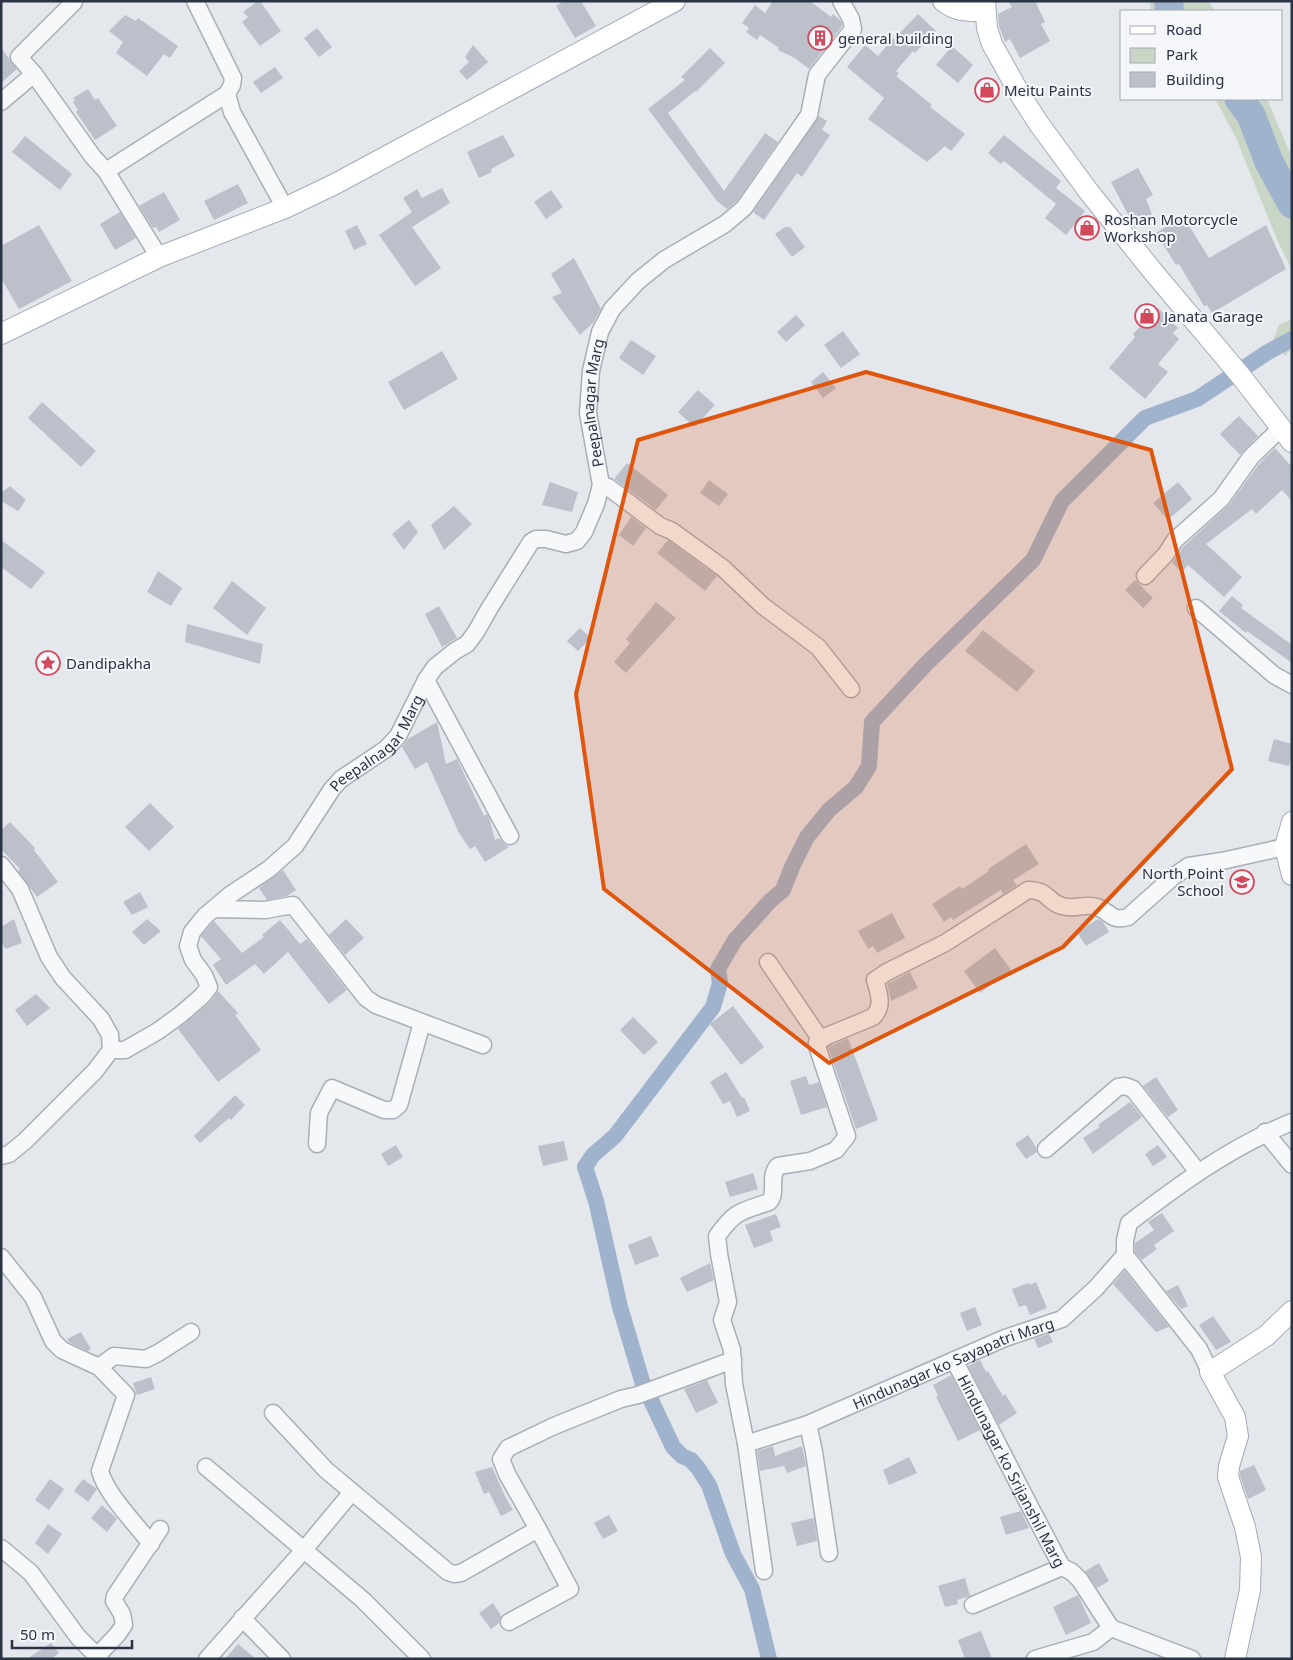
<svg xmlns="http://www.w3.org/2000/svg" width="1293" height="1660" viewBox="0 0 1293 1660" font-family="'Noto Sans',sans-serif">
<rect width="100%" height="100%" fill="#e4e7ec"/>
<!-- green -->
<path fill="#c9d6c5" d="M1150,1H1208L1215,11H1151Z
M1215,99H1267L1292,158V270L1278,242L1236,138Z
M1292,319V348L1285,356L1274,338L1279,325Z"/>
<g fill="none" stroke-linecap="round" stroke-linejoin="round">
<!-- canal -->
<path stroke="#9fb4cc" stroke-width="16" d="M769,1659L752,1589L733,1554L709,1485L698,1468L691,1460L682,1456L673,1447L642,1381L620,1307L596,1201L585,1167L593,1155L615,1136L713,1007L720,983L718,969L735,940L770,901L783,890L792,867L807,837L829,810L856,787L869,766L872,722L925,665L1033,560L1062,501L1145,418L1197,399L1268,352L1292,339"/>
<!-- river -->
<path stroke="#9fb4cc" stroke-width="29" d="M1169,11V1
M1239,99L1251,115L1269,162L1292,204"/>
</g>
<!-- building -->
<path fill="#bbc0ca" d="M258,1H260L281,31L260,46L242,22L248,17L243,12Z
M564,1H581L596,26L575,38L556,6Z
M773,1H810L831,17L833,14L842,22V26L809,69L795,58L778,50L779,48L760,35L757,40L746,32L749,28L742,23L755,5L765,13Z
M1008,1H1035L1045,22L1041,24L1050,41L1020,58L1010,39L1005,42L999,26L998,14L1012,7Z
M918,14L936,31L915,53L913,51L896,71L899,73L896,76L932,105L930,107L965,134L951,151L945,146L927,162L868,119L884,98L847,67L865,45L878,56L893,38L894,39Z
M125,15L136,21L138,18L178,46L170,58L164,54L147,76L116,53L123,42L109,31Z
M317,28L332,47L319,57L304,38Z
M473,45L488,62L467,80L459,71L469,62L465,57Z
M952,46L973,65L958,83L936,65Z
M1,48L17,69L1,83Z
M710,48L725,63L696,92L695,91L668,113L724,191L765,133L778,142L737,201L727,209L717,201L648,109L685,80L681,77Z
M275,67L283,78L261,93L253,82Z
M88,89L95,100L98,98L117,126L95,140L76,112L78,110L73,102L75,100L73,98Z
M819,116L827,121L822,130L830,135L802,177L797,173L764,220L753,212Z
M503,135L515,156L491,169L492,172L479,178L467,152Z
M1004,135L1061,181L1056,188L1085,211L1066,235L1045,218L1056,204L1004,161L1001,164L988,153Z
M25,136L72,174L60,190L12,152Z
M1138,168L1153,195L1146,199L1154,220L1135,228L1111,182Z
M238,184L248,203L214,220L204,201Z
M442,188L450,203L412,227L441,268L415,286L379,235L412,212L403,198L417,189L422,198Z
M551,190L563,207L546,219L534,202Z
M164,192L180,220L159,232L156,227L153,228L139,206Z
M120,212L136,238L115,250L100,224Z
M1183,216L1209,258L1266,225L1286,269L1212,313L1207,305L1204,306L1179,264L1176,265L1156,233Z
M39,225L72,281L19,309L1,278V246Z
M357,225L367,244L354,250L345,231Z
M785,227H790L805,247L792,257L775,234Z
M574,258L601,309L593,323L580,335L552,297L562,293L551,274Z
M1158,308L1178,328L1173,333L1179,339L1158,364L1168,372L1145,399L1109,368L1135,337L1133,334Z
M796,315L805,325L786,342L777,332Z
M843,331L860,354L841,368L824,345Z
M631,340L656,356L643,375L619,358Z
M442,351L458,379L404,410L388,382Z
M823,372L836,388L823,398L811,382Z
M698,390L715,405L694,427L678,412Z
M42,402L96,451L81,467L28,418Z
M1239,416L1258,436L1240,455L1220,434Z
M1275,448L1292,467V501L1282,490L1256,514L1252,509L1206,544L1242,577L1224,597L1188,565L1182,572L1172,563L1183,547L1229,505L1259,464Z
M627,463L668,495L656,510L614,479Z
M709,480L728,494L719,506L700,493Z
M550,482L578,492L572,512L542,505Z
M1178,482L1192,499L1168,520L1153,503Z
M10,486L26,500L18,511L1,501V493Z
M454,506L472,524L444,550L431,525Z
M631,517L646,528L633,546L619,535Z
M409,520L418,532L404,550L392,534Z
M1,540L45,572L31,589L1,567Z
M668,540L717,576L705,591L657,553Z
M158,571L182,588L171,606L147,592Z
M1135,580L1153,598L1143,608L1125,590Z
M232,581L266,608L247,635L213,608Z
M1232,596L1243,605L1241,608L1292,645V663L1247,631L1246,633L1219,611Z
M656,602L676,618L626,673L614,662L630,643L626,639Z
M439,606L457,638L442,647L425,614Z
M187,624L263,644L260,664L185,642Z
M580,628L591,638L578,651L567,641Z
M983,630L1035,671L1017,692L965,651Z
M437,722L446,764L457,759L484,816L487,814L489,817L495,840L499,838L504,844L509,847L485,862L475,846L470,849L459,833L427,762L415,769L402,747L408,739Z
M1274,739L1292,744V756L1289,766L1268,761Z
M150,803L174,827L149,851L125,827Z
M10,822L35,848L34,850L58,882L37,897L18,871L20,869L1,849V830Z
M1026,844L1039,864L1013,880L1017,885L1003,894L1001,890L953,920L951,917L944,922L932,904L960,886L962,889L989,871L988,869Z
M283,870L296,890L287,896L267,900L259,888Z
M140,892L148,907L132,915L123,902Z
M892,913L905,938L877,953L873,946L868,949L858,931Z
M14,919L22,943L5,949L1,940V927Z
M147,919L161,931L144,945L132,932Z
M346,919L364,938L345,955L329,935Z
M1098,919L1103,922L1109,932L1086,946L1077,932Z
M280,920L300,944L307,939L347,990L329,1004L288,952L264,974L255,964L226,985L213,965L221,959L201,936L214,921L242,953L264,937L262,935Z
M995,948L1011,970L980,993L964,971Z
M910,972L918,988L891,1001L887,984Z
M218,991L238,1013L235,1015L261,1050L218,1082L178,1029L209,1003Z
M36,994L50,1008L27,1026L15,1010Z
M733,1006L764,1047L741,1065L710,1024Z
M633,1017L658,1042L644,1055L620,1030Z
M848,1038L878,1120L856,1129L828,1047Z
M726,1072L742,1098L744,1097L750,1111L737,1117L730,1101L723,1104L710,1082Z
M806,1076L809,1085L819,1082L827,1107L801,1115L790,1081Z
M1156,1077L1178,1110L1168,1117L1143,1086Z
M235,1095L245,1105L231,1120L229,1118L200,1143L194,1136Z
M1130,1102L1142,1117L1093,1154L1083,1138L1100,1127L1098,1125Z
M1028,1135L1036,1147L1037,1152L1026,1159L1015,1144Z
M564,1141L568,1160L543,1166L538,1146Z
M396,1145L403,1157L388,1166L381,1154Z
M1158,1145L1167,1157L1153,1166L1145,1154Z
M753,1173L758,1189L730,1197L725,1182Z
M1162,1213L1174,1231L1154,1245L1157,1249L1142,1260L1135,1252V1243L1154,1230L1148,1222Z
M776,1214L781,1227L770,1231L773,1241L754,1248L745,1225Z
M651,1236L659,1256L635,1265L628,1245Z
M710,1263L714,1280L687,1292L680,1278Z
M1124,1271H1125L1169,1327L1156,1332L1113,1284Z
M1036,1282L1047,1308L1030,1315L1026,1305L1019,1307L1012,1289L1029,1283L1030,1285Z
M1178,1285L1188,1306L1181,1309L1166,1291Z
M975,1307L982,1325L967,1331L960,1313Z
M1213,1316L1231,1342L1216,1350L1199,1325Z
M81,1332L91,1349L88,1351L69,1342L67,1339Z
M1049,1334L1053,1342L1038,1348L1034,1339Z
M980,1360L986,1372L988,1371L1003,1396L1005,1394L1017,1413L999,1425L968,1366Z
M951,1375L980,1430L958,1441L936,1397L938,1396L933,1385Z
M151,1377L155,1389L137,1395L133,1383Z
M707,1380L718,1403L696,1413L684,1389Z
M773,1446L775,1456L802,1446L806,1466L787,1473L784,1466L760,1471L757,1451Z
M909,1457L917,1473L889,1485L883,1470Z
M1254,1465L1266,1490L1248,1499L1240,1476V1471Z
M492,1467L505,1496L513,1510L501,1516L489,1492L484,1494L475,1472Z
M50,1479L64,1489L49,1510L35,1500Z
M83,1479L97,1489L88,1502L74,1491Z
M102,1505L117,1519L107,1532L91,1518Z
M1021,1511L1029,1528L1006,1535L1000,1517Z
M609,1515L618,1531L603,1539L594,1523Z
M814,1518L817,1541L797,1546L791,1523Z
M48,1524L62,1534L48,1554L35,1543Z
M1099,1563L1109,1581L1097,1588L1085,1571Z
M965,1578L970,1596L957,1600L958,1604L945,1607L938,1586Z
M1078,1595L1091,1623L1066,1635L1053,1607Z
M493,1603L501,1616L499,1623L491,1629L479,1613Z
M981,1631L992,1659H965L958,1640Z
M51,1643L59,1653L51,1659H27Z
M238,1644L256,1659H225Z"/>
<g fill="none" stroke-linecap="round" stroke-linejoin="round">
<!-- minor casing -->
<g stroke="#a9aeb7" stroke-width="19">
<g id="minor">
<path d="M74,2L19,57L34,74L93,157L106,171L159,257"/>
<path d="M227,94L232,112L285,208"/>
<path d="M1,102L34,74"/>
<path d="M106,171L227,94L232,85L233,78L195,1"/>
<path d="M601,485L608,487L660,526L672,531L723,568L763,606L818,647L851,689"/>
<path d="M1145,576L1166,554L1175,540L1221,499L1251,457L1281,428"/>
<path d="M1196,608L1274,675L1292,685"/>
<path d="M426,680L510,836"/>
<path d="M1,865L20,889L49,957L63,978L101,1019L110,1035L111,1050L95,1071L25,1141L9,1154L1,1156"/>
<path d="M214,909L265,910L293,905L366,998L376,1005L483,1045"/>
<path d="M768,962L821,1040"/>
<path id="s1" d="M111,1050H125L158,1031L180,1015L202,996L209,987L204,975L193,960L188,946L192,932L205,916L230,895L269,869L295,846L332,789L341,779L386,749L398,736L426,680L435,667L455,651L467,644L476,632L489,609L531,542L536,539H546L566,544L577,541L584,532L596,504L601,485L588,413L591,371L600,332L612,309L638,281L664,260L725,224L744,208L809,115L817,75L853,29L851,19L841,1"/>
<path d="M1265,1132L1292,1165"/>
<path d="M317,1144L319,1113L332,1088L384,1110H393L399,1105L422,1023"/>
<path d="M1046,1149L1118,1087L1125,1086L1133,1089L1198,1172"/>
<path d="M1125,1255V1240L1129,1223C1180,1184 1232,1146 1292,1122"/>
<path d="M1,1257L33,1297L53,1341L62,1350L99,1367L126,1395L100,1471C106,1494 136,1524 151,1544"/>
<path id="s2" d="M954,1360C991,1429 1025,1499 1062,1567L1072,1572L1080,1580L1111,1628L1192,1659"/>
<path d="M99,1367L114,1356L146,1359L158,1353L191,1332"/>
<path d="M273,1413L326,1470L448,1572L454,1574L461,1573L538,1529L507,1474L501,1459L508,1448L554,1426L621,1399L638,1395L733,1360"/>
<path d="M808,1424L814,1452L829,1553"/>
<path d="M746,1444L734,1384L732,1350L722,1320L728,1302L719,1254L717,1236C736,1210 740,1212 769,1202C778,1192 768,1176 778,1166L810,1161L836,1150L847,1136L818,1049L817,1043L827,1036L873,1017C884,1006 879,994 875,980L887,972L945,943L1028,890C1049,890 1047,902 1062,906C1074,910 1086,903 1097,907C1111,912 1111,922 1128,917L1174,876L1189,866L1222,861L1285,847"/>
<path d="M206,1467L363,1600L422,1659"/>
<path d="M1,1548L31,1573L78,1637L100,1659"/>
<path id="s3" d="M764,1571L746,1444L808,1424L1005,1338L1062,1319L1096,1288L1125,1255L1199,1349L1210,1372"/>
<path d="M973,1605L1062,1567"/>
<path d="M242,1618L282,1659"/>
<path d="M509,1622L570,1589L538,1529"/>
<path d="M97,1656L117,1635L124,1625L122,1614L114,1601L115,1596L160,1529"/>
<path d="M207,1659L303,1551L352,1492"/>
<path d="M1035,1659L1093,1642L1111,1628"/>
</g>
</g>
<!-- major casing -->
<g stroke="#a3abb8" stroke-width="22">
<path id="major" d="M943,1C956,12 969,11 985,11
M985,1L987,28L992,44L1021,96L1039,124L1089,192L1155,274L1240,375L1292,442
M1,334L159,257L285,208L335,184L675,1
M1292,822L1285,847L1292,875
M1235,1659L1250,1590L1251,1557L1245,1527L1228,1477L1229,1466L1238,1436L1235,1417L1210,1372L1266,1336L1292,1311"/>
</g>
<!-- minor -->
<use href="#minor" stroke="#f7f8fa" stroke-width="16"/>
<!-- major -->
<use href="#major" stroke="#fff" stroke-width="20"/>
</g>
<!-- marked area -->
<path fill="#df570f" fill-opacity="0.2" stroke="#df570f" stroke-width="4" stroke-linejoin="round" d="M866,372L1151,450L1232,769L1063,947L829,1063L604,889L576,694L638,440Z"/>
<!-- icons -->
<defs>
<g id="building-ring" transform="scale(1.25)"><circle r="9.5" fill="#f4f6f9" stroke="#d1495b" stroke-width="1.5"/><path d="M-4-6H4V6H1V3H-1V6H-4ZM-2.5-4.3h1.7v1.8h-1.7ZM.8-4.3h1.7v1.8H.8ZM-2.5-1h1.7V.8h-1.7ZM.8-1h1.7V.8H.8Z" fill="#d1495b"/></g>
<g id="shop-ring" transform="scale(1.25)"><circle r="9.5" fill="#f4f6f9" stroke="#d1495b" stroke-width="1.5"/><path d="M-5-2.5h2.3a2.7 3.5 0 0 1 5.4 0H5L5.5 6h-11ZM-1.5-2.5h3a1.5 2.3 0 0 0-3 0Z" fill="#d1495b"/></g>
<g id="sight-ring" transform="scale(1.25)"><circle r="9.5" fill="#f4f6f9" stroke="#d1495b" stroke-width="1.5"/><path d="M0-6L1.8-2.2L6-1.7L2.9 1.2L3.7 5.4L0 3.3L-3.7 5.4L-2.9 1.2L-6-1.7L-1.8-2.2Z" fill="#d1495b"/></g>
<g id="school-ring" transform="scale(1.25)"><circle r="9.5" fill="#f4f6f9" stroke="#d1495b" stroke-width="1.5"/><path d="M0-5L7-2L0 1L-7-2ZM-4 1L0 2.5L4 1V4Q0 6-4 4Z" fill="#d1495b"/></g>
</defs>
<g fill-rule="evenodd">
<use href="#building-ring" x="820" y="38"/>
<use href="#shop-ring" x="987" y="90"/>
<use href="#shop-ring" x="1087" y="228"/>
<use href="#shop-ring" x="1147" y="316"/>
<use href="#sight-ring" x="48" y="663"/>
<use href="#school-ring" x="1242" y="882"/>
</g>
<g text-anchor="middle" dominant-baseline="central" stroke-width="4" stroke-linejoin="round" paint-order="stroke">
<!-- poi labels -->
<g font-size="15" fill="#2b3445" stroke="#f4f6f9" text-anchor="start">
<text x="838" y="38">general building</text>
<text x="1004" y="90">Meitu Paints</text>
<text x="1104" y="219">Roshan Motorcycle<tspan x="1104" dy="17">Workshop</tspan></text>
<text x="1164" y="316">Janata Garage</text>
<text x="66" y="663">Dandipakha</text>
<text x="1224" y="873" text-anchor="end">North Point<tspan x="1224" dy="17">School</tspan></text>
</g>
<!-- street labels -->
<g font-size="15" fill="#2b3445" stroke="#f4f6f9">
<text stroke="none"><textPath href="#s1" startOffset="900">Peepalnagar Marg</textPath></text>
<text stroke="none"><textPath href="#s1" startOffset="449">Peepalnagar Marg</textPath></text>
<text stroke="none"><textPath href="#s3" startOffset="351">Hindunagar ko Sayapatri Marg</textPath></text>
<text stroke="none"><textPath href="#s2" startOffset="125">Hindunagar ko Srijanshil Marg</textPath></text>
</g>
</g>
<!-- border -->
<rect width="1293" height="1660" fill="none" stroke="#2b3445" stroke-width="5"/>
<!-- legend -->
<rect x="1120" y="10" width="162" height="90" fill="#f4f6f9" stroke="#a4a8b1"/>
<rect x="1130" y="26" width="25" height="8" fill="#ffffff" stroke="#a4a8b1"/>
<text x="1166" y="35" font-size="15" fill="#2b3445">Road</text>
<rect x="1130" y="48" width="25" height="15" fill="#c9d6c5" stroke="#a4a8b1"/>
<text x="1166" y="60" font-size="15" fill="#2b3445">Park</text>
<rect x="1130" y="72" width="25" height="15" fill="#bbc0ca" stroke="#a4a8b1"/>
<text x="1166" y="85" font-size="15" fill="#2b3445">Building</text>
<!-- scale -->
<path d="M12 1640v8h120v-8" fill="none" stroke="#2b3445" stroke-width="2.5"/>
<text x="20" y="1640" font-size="15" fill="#2b3445" stroke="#f4f6f9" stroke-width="4" paint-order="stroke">50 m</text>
</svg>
